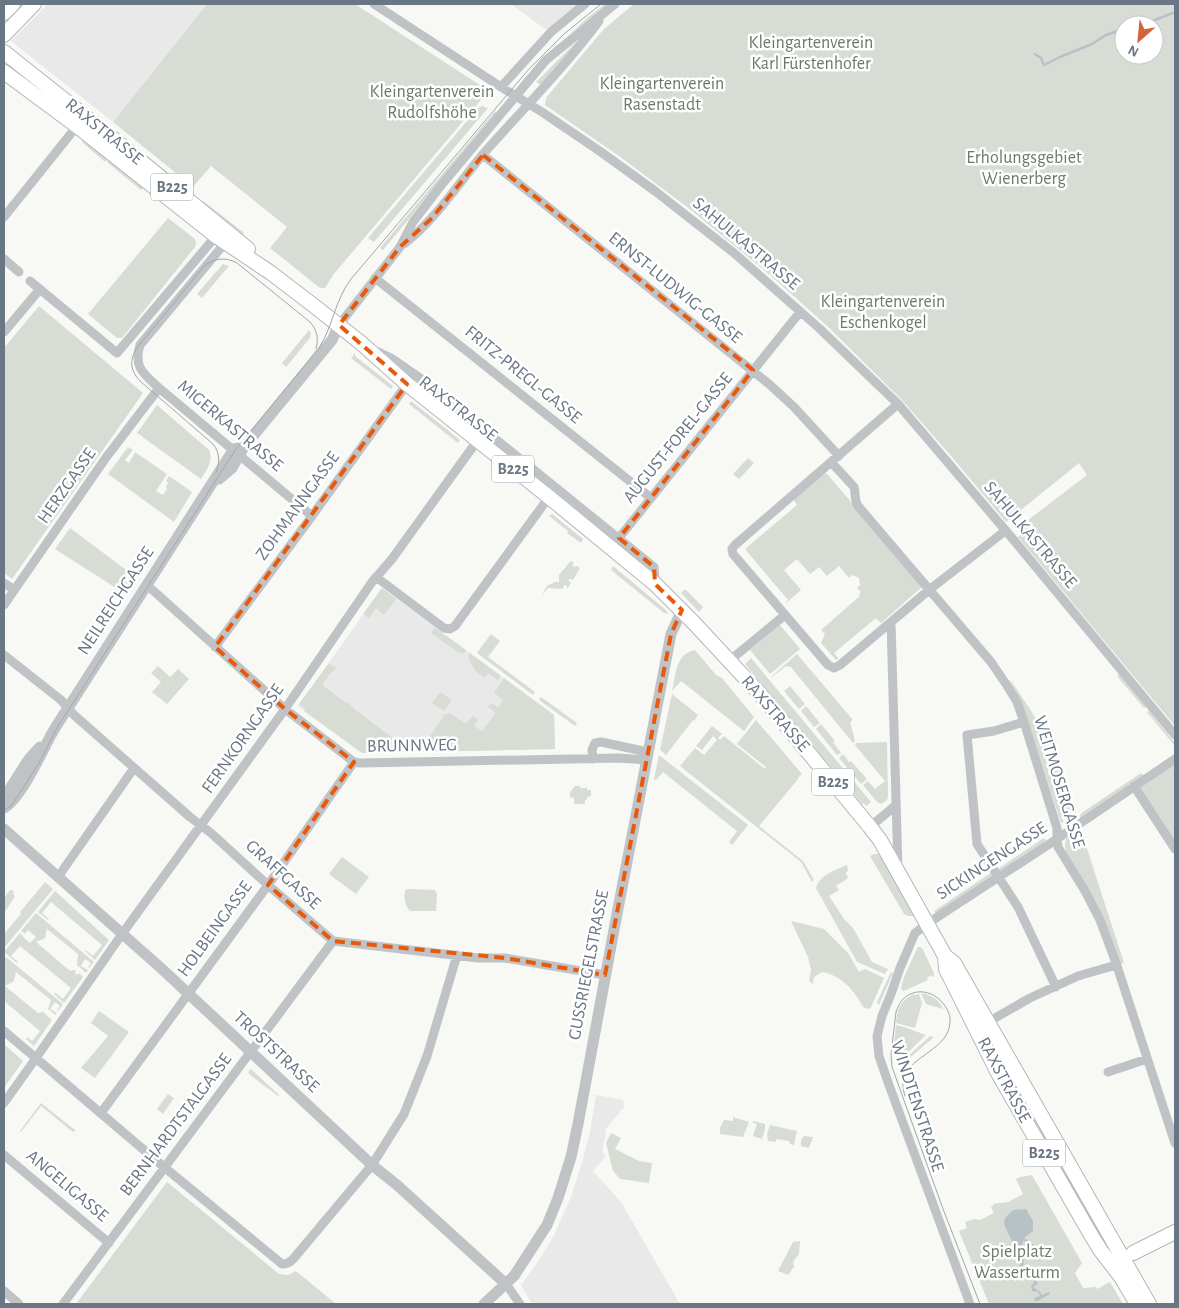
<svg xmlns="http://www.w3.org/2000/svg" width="1179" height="1308" viewBox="0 0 1179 1308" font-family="'Alegreya Sans',sans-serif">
<rect width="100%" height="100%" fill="#f8f8f5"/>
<!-- built -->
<path fill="#e8e9e8" d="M48,4H207L113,122L11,41Z
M511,4H585L551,32L545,29Z
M382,588L554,715L555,749L362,753L298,706Z
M596,1095L623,1100L624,1107L605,1130V1132H606L602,1152L606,1156L593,1171L621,1202L680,1304H532L521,1285L540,1259L554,1235L571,1197L582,1163L590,1132Z"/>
<!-- green -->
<path fill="#d7dcd5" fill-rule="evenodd" d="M207,4H355L486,89V94L333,275L325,288H320L270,248L287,227L211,166L193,187L113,122Z
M605,4H609L570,34L587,18Z
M634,4H1175V726L1018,537L1023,533L1019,527L1087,475L1079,463L1006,522L952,457L901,399L825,324L770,275L691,210L619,156L545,105L546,98L604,29ZM1124,25H1154V55H1124Z
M577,41H578L541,85L536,82Z
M482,106L488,108L374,242L368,238L478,108Z
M495,111L497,113L383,250L380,248Z
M122,136L186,187L183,191L120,140Z
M85,138L109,157L105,162L82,142Z
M110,158L145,186L141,190L107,162Z
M203,201L243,232L244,237L199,202Z
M168,218L195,239L196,243L195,247L122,338H117L88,314Z
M223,264L229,266L202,298L197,294Z
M39,306L143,393L12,579L4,573V348Z
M309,330L311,334L310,338L286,367L282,363Z
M355,353V356L393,386L391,389L351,358Z
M411,401L460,440L458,443L409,404Z
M157,405L209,450C214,461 207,469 201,479L137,433Z
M128,447L133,450L125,460L129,463L135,452L167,474L156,491L163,495L167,489L166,487L168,483L166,481L169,476L192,492L174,522L108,474Z
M748,458L754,463L739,479L733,474Z
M825,473L828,475L921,584L922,587L881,623L876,618L834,653L839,659L836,660L821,643L825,634L821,630L860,596L859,594L861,592L857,588L860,585L859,578L852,575L849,578L839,566L827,576L819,567L810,574L797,559L784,570L801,590L785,604L788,600L745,549L797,505L793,499Z
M552,514L583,539L581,543L567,533L568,531L549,516Z
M70,528L137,578L127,595L55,549Z
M571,561L574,563L572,565L574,567L577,566L580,568L573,580L570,579L568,580L571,583L567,589V586L564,585L563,589L548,588L542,595L547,586L555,582H559V575Z
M613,566L666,610L668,614L664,613L611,570Z
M382,588L396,599L384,615L376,608L369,618L363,614Z
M684,590H686L703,607L699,612L681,593Z
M780,625L800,649L770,674L750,650Z
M435,628L466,650L463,654L456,651L431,633Z
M491,634L500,641L488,657L535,692L533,695L477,653Z
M695,650L716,675L722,678L754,717L744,731L681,681L672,691C676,675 675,654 695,650Z
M470,653L501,676L498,680L489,673L484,678L475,671L468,657Z
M797,654L853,720L850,722L855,741L853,743L790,666L788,667L786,666L772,677V676Z
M751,658L871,802L866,806L864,803L862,804L745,664Z
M329,663L336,668L332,673L331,672L322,685L346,703L347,702L353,707V708L402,745L397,752L362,753L304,711L305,709L299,704Z
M158,666L170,677L178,669L189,679L167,704L152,692L161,682L151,673Z
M1119,674L1146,707L1144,708L1117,676Z
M504,678L554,715L555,749L420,752V750L445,714L450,713L466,724L473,716L478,720L474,726L482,731L496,713L488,707L491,703L498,707L503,700L494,693Z
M1010,681H1011C1028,705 1044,730 1056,758C1064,776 1069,795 1076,814L1068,818L1065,814L1061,817L1064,822L1061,823L1025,712L1016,692Z
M790,686L805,704L799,709L784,691Z
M440,692L452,700L444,711L432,703Z
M672,694L698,715L694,721L693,720L666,755L660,750Z
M541,697L577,723L575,726L539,700Z
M806,706L820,723L814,727L801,711Z
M1149,711L1175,743V746L1147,712Z
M756,720L802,774L798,778V779L759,826L803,861L814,880L812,882L801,862L680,766L695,748L704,755L717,740L713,736L702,750L696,746L712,726L722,734L718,738L720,740L724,736L765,769L766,767L737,744Z
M821,724L835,741L833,742L841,753L837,755L816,729Z
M886,742L887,743L888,797L887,800L881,804L877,802L863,785L868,781L875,789L885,781L855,745L856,743Z
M843,754L849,762L851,761L867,779L861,784L839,758Z
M659,755L748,825L732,845L729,842L737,831L663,772L656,780L654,779Z
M1175,764V844L1139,789Z
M1141,773L1144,776L1080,819V815L1083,812Z
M575,786H580V788H587V790H591V796L587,797V800H585V804H574V798L570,797V792Z
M1080,827L1124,963L1120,964L1067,855C1062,838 1067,836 1080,827Z
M1044,838L1046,841L1000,872L998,869Z
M874,854H878L881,857L910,907L914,916H908L904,914L870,856Z
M342,857L369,877L356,894L329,874Z
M847,865L848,871L846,872V875H848L847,879L836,886L839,890L829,896L844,919L853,928L872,962L888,969L885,974L857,962L816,888C820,875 835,870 847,865Z
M991,873L993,876L936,914L934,911Z
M45,882L53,889L4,948V934L21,914L20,912Z
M407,889L435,890L437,894L436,911H411L409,910C405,905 404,897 405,891Z
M10,890H12L14,892L13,894L15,896L5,912L4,898Z
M55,891L109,940L95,960L85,951L86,950L93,956L102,945L51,902L42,913L49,919L48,920L38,912Z
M36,913L94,962L89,968L88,967L91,963L85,959L81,966L88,970L86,973L77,965L78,954L47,929L45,938L36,942L70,971L74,970L76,971L75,973L77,975L79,973L83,977L64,1003L54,994L56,993L63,999L71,988L20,946L11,956L18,962L17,963L4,952L20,933L23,936V937L30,943L36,937L28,930L25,934L21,931Z
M791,921L824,929L848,953L859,972L865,969L884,978L870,1009L865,1008L863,1007C855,991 841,975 822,972L814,977L813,984L809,981L811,970L808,957Z
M918,947H920L922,948L934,973V976L932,977L931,975L927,978L928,980L906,990L903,991L901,988L904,977Z
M6,957L63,1004L58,1011L57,1010L60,1006L55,1002L50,1009L57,1013L55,1015L48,1009L51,1000L16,972L14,981L5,986L38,1013L43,1012L52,1020L34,1046L26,1039L27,1037L32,1041L40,1031L4,1001V960Z
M891,972L893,973L879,1005L877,1003L878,1000Z
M921,993C931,995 939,999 943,1009L926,1004Z
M914,994L915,995L919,994L922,1003L915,1028L896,1023C897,1009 901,1000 914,994Z
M99,1011L129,1032L95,1078L81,1068L108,1036L91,1023Z
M896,1025L904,1027L926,1035L903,1057L893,1056Z
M930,1036L934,1037L906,1061V1058Z
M4,1044L23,1061L4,1088Z
M989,1045L1000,1059L1104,1241L1108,1252Z
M251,1069L279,1095L278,1096L250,1075L248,1072Z
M168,1094L174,1098L163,1114L157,1109Z
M41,1103L75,1130V1131L73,1132L41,1106L21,1132L20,1131Z
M733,1117L749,1122L743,1137L720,1134V1128L724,1120L733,1121Z
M753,1121L765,1124V1130L762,1139L753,1136L757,1124L753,1123Z
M770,1125L797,1131L794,1145L790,1144L789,1141L777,1139L775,1142L768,1141L767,1134Z
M611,1133L621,1138L615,1149L639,1161L652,1163L649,1183L620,1179L613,1171L606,1143Z
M804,1136L813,1137L809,1148L801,1146V1140Z
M1032,1175L1082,1263L1075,1273L1083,1288L1096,1287L1097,1289L1110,1282L1123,1304H989L959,1231L967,1228L965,1222L974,1219L980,1220L994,1213L991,1207L994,1205L993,1204L1008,1202L1023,1194L1016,1179L1020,1177Z
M167,1182L279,1274L288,1275L296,1271L336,1304H76Z
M800,1241L799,1254L793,1262L794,1267L788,1275L778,1271L793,1242Z"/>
<!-- water -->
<path fill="#b8c2c6" d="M1026,1209L1033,1221V1231L1024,1238L1037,1247V1248L1027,1242L1023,1241L1021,1249V1253L1024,1258L1023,1267L1033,1276L1038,1284L1034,1286V1288L1040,1292L1042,1295L1049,1292L1050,1294L1036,1302L1034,1298L1040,1296L1038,1292L1032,1291L1031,1286L1034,1283L1033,1280L1026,1277L1025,1274L1022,1272L1020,1268V1259L1004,1224L1005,1218L1013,1210Z"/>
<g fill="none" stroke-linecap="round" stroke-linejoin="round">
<!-- stream -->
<path stroke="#b8c2c6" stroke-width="2.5" d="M1134,25L1150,22L1175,12
M1035,54L1041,58L1044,65L1060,57L1092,44L1106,35L1124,29"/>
<!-- primary casing -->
<g stroke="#b2b7bb" stroke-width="16">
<path id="primary" d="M4,13L13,4
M4,35L34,4
M4,52L116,141L248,249
M4,72L77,126L216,236L271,273L313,305L361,343L407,384L549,497L655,584L694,623L760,694L870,827L880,840L945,956L946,969L998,1073L1091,1235L1101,1251L1121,1277L1137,1304
M945,956L954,963L1149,1304
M1133,1253L1175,1232"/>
</g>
<!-- minor -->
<path stroke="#bfc3c6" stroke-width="9" d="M374,4L501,87L542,112L601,152L655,191L734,253L820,329L898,404L1012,538L1175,735
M501,87L551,32L585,4
M483,155L769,384L794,407L839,456
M4,217L77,126
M225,243L140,345C133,367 144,374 159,388L312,516
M404,244C436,219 458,184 484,153C523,109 564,68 599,21
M4,259L19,272
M375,278L651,498
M30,281L117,353L216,236
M339,325L400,247L413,222L443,183L546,60L615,4
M4,332L40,289
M374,350L391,358L420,378L654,567L655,584
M898,404L735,545L732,549L733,554L828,665L834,668L840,665L929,590L1005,531
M831,462L854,487C856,494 854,500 858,506L991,662L1006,684L1017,702L1024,722L1057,828V839L1058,847L1085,891L1100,920L1116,963L1175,1143
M619,538L800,312
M376,577L444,628L450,629L455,626L549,497
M4,583L14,590
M147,585L285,709L354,762L360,763L618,758L647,760
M4,605L105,459L159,388
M891,622L898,870
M215,647L312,516L407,384
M4,655L61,700L74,715L190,817L211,833L268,885L333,941L478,958H505L605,975
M729,661L785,615
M1024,722L994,731L967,735L977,844L1018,907L1056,987
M593,759L592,750L595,743L601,742L648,752
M1134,786L1175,849
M870,827L896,805
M58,877L134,768
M988,1022L1030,998L1078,976L1116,965
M4,1031L164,1167L282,1264C288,1264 290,1262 294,1258L372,1165L404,1114L427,1056L457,955
M1108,1072L1147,1059
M4,1103L36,1058L122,934L201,825L285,709L372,582L392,559L477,441
M101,1113L268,885L354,762
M4,1155L109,1243
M506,1284L520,1304
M4,1291L19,1304
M63,1304L333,941
M970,1304L889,1085L879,1056L877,1036L882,1016L891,994L900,968L915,933L936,918L1057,839L1175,759"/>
<!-- tertiary -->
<path stroke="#bfc3c6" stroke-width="11" d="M219,479L232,468L244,447L332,340L339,325
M4,798L29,759L40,747
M4,808C21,798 41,754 51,735C56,726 62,717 68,708L234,449L244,447
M4,829L162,969L372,1165L397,1185L506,1284
M484,1304L514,1276L547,1225L558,1198L571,1157L578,1124L616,919L671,634L682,610"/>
<!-- primary -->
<use href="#primary" stroke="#fff" stroke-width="14"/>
<!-- tram -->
<path stroke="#a1a7ac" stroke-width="1" d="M216,473C220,462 220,453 213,444L140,381C128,368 130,357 140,344L205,265C216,258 226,257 237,263L310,322C317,330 319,338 316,349
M4,810L11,806L18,796L39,763L57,728L236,449L319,348C333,326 335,300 351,279L529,69L564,34L601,4
M905,1096C903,1090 902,1083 904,1077C912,1055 949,1049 950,1022C951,1013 945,1005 939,999C932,993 922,990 913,993C904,996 899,1003 896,1012L891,1055L892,1067L943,1209L980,1304"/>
</g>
<!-- marked area -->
<path fill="none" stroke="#e8590c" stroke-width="4" stroke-dasharray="10 6" stroke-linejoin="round" d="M483,155L753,370L619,538L654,567L655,584L682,610L671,634L605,975L505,958L333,941L268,885L354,762L285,709L215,647L407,384L339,325L400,247L432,218Z"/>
<g text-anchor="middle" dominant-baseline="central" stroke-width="5" stroke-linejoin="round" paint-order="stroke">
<!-- shield labels -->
<g fill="#fff" stroke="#96a0a9" stroke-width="1">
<rect x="151" y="173.5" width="42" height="27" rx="4"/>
<rect x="492" y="455.5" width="42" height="27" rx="4"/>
<rect x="812" y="768.5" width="42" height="27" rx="4"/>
<rect x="1023" y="1139.5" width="42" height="27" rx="4"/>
</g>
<g font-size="16" font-weight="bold" fill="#697784">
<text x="172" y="187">B225</text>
<text x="513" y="469">B225</text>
<text x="833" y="782">B225</text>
<text x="1044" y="1153">B225</text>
</g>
<!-- park labels -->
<g font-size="18" fill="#6b7b68" stroke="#fff">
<text x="811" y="43">Kleingartenverein<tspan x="811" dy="21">Karl Fürstenhofer</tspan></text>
<text x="662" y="84">Kleingartenverein<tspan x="662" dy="21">Rasenstadt</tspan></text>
<text x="432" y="92">Kleingartenverein<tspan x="432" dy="21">Rudolfshöhe</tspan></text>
<text x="1024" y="158">Erholungsgebiet<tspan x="1024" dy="21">Wienerberg</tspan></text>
<text x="883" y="302">Kleingartenverein<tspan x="883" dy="21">Eschenkogel</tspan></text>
<text x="1017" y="1252">Spielplatz<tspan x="1017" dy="21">Wasserturm</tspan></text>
</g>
<!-- street labels -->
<g font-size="18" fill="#697784" stroke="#fff">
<text transform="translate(104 132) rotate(39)">RAXSTRASSE</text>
<text transform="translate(746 244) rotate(40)">SAHULKASTRASSE</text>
<text transform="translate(675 288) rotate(39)">ERNST-LUDWIG-GASSE</text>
<text transform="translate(523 375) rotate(39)">FRITZ-PREGL-GASSE</text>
<text transform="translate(458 409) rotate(38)">RAXSTRASSE</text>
<text transform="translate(230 426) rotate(40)">MIGERKASTRASSE</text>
<text transform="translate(678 438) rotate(-51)">AUGUST-FOREL-GASSE</text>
<text transform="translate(67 486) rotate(-55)">HERZGASSE</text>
<text transform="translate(298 506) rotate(-54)">ZOHMANNGASSE</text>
<text transform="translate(1030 535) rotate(50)">SAHULKASTRASSE</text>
<text transform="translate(116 601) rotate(-57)">NEILREICHGASSE</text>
<text transform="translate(775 714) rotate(49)">RAXSTRASSE</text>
<text transform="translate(243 739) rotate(-55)">FERNKORNGASSE</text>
<text transform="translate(412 746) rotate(-1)">BRUNNWEG</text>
<text transform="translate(1059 782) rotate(73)">WEITMOSERGASSE</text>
<text transform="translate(992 861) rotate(-33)">SICKINGENGASSE</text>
<text transform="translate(283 875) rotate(42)">GRAFFGASSE</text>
<text transform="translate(215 929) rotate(-54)">HOLBEINGASSE</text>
<text transform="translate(589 965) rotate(-79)">GUSSRIEGELSTRASSE</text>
<text transform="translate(276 1052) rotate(43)">TROSTSTRASSE</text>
<text transform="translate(1004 1080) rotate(62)">RAXSTRASSE</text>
<text transform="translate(917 1106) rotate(72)">WINDTENSTRASSE</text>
<text transform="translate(176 1125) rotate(-53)">BERNHARDTSTALGASSE</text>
<text transform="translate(67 1186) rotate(40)">ANGELIGASSE</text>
</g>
</g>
<!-- border -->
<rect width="1179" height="1308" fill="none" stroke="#697784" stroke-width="10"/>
<!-- north arrow -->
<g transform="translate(1139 40) rotate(207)"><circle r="24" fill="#ffffff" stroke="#c3c9ce"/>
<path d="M0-4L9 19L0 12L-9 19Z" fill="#d56238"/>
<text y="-8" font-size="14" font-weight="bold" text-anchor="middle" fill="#697784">N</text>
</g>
</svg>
